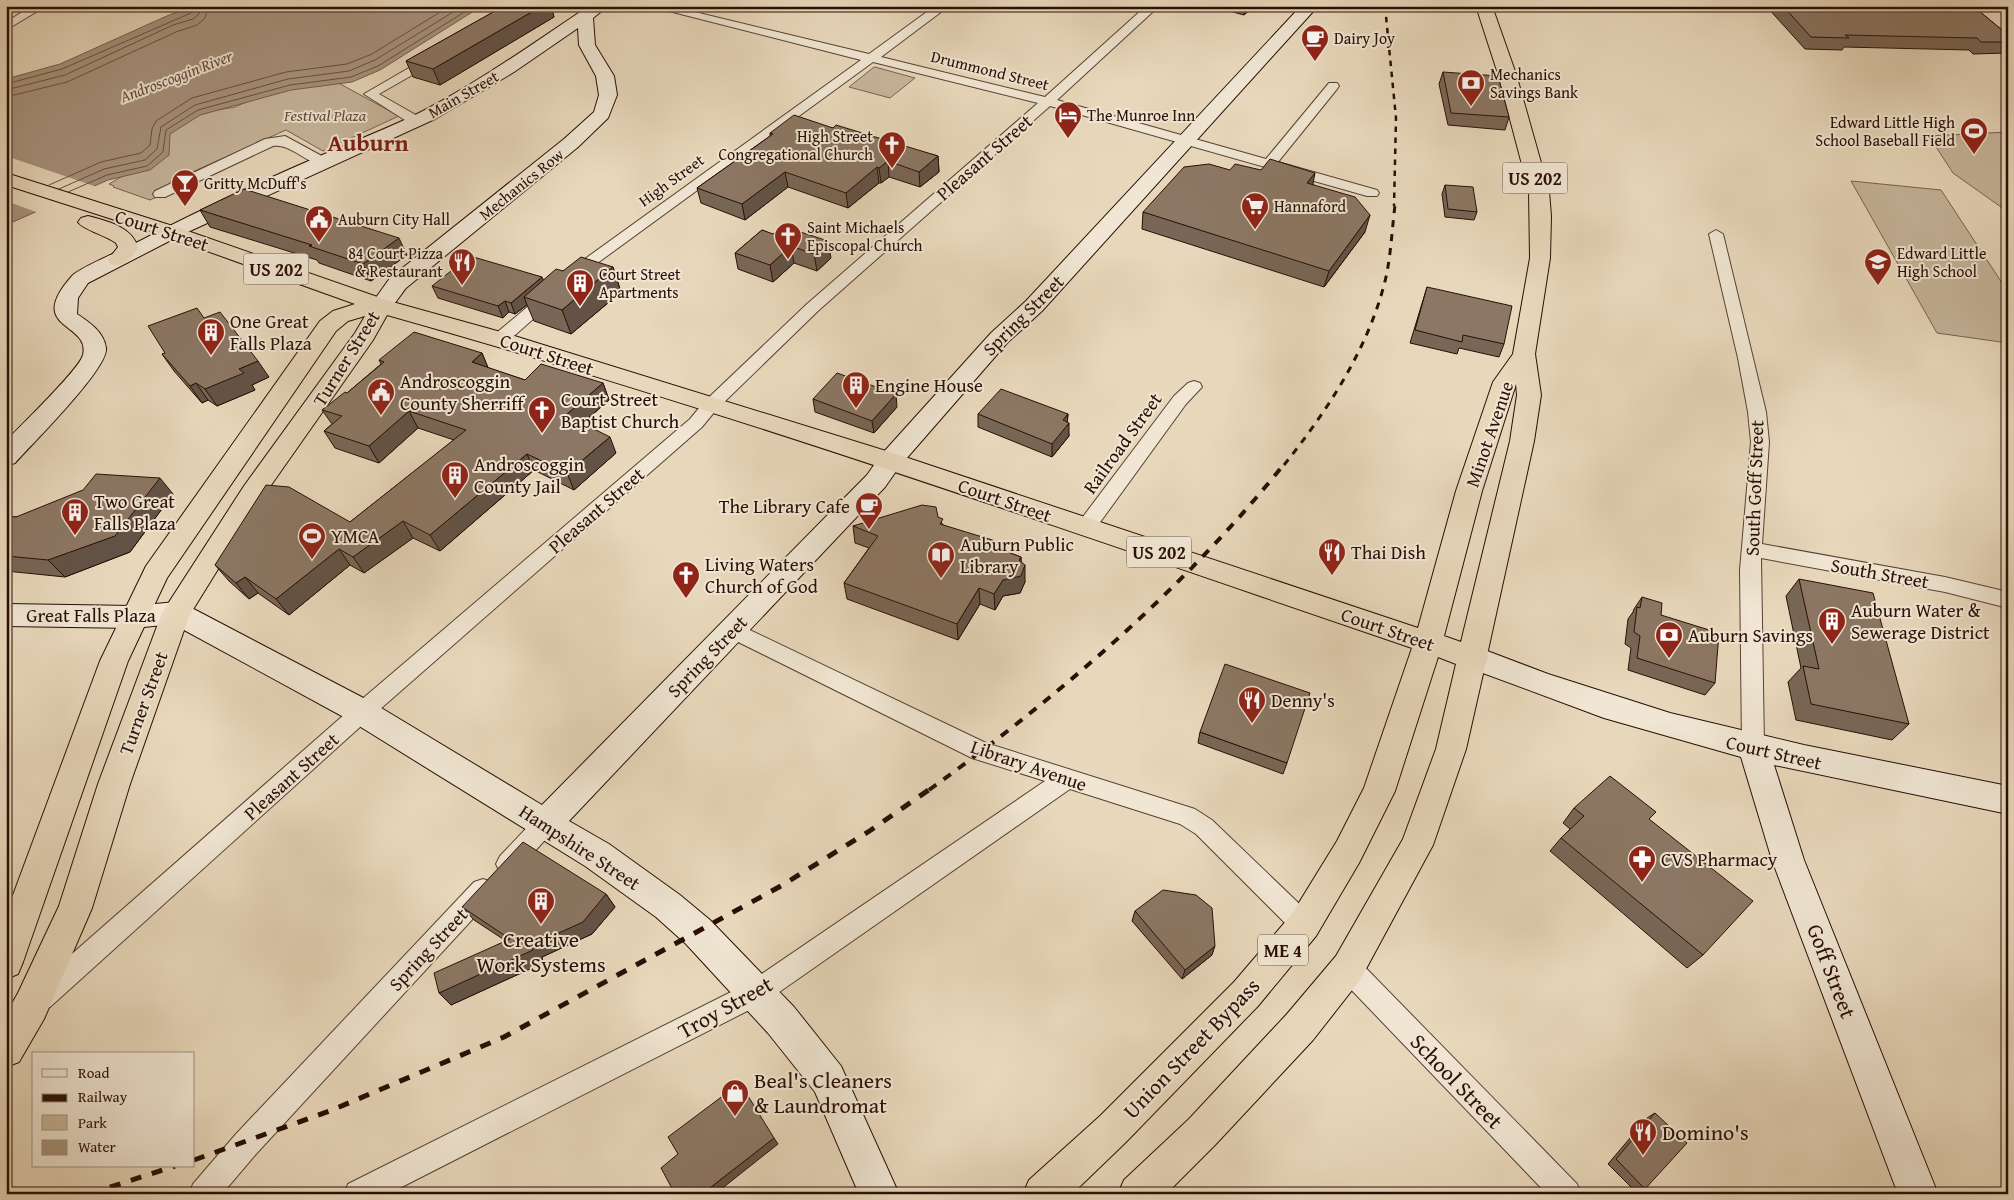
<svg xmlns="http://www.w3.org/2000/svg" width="2014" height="1200" viewBox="0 0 2014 1200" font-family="'Gentium Book Plus',serif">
<rect width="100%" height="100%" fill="#e8d8bb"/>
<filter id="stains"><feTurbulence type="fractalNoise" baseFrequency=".004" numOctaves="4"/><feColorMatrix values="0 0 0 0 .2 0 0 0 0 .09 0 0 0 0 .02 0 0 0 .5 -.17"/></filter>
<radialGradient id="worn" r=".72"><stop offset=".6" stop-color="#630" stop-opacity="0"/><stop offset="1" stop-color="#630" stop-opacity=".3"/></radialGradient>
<!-- green -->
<path fill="#c7b69c" stroke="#786250" d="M874,67H875L915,78L890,98L849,87Z
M333,80L399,116L323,151L286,130L170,182L178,188L150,200L113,187L114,186L109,184L131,171L169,124L212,111L235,107L260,96Z
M2008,132V212L1953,173L1929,136Z
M1851,181L1941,190L2008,292V343L1937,333Z"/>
<!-- water -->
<path fill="#a7937d" stroke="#745e4d" d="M197,6H482L380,70L352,82L291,90L200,115L170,134L169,155L150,170L108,180L6,225V79L60,64L169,15Z"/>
<!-- pier -->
<path fill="#e8d8bb" d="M6,156L97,187L39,213L6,201Z"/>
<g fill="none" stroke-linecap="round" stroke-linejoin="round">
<!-- shore -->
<path stroke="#685041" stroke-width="1" d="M6,84L62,69L191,13L194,6
M6,90L65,75L173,25L193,19L199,14L200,6
M6,97L67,82L176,32L197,25L205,18L208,6
M49,185L101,162L141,153L150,145L152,129L156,121L192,98L286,72L347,64L372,54L450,6
M59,189L104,169L145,160L157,149L161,127L195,105L288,79L349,71L375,60L463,6
M68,192L107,175L147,166L163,152L166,130L198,110L290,85L351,77L378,66L474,6"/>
<!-- street casing -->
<g stroke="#584032" stroke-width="2">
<path id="street" d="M32,6H46L6,30V22Z
M649,6H670L869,54L935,6H949L881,57L1045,97L1146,6H1159L1057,100L1266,159L1329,83H1337L1339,86L1337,89L1278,162L1377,190L1379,193L1377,196H1367L1050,106L819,310L716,410L702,427L370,718L50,1007L41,1011L32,1007L28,998L32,989L354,706L690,419L704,402L807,304L1038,103L873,62L592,267L506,343H494L492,339L494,335L582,261L861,60Z
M433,54L437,55L439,58L437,61L379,94L421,118L423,121L421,124H411L364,94Z
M285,136L331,161L329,164C310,169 293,143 273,146L165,197H155L153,194L155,191L265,139Z
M1716,230L1723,234L1766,412L1769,442L1762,544L1945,577L2008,592V608L1945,592L1761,558L1764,747L1761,754L1753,757L1745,754L1742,747L1740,570L1751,442L1748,412L1738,358L1709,234Z
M1194,381L1200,383L1202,387L1186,404L1093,532L1086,534L1079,532L1077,527L1079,522L1174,396L1188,383Z
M733,622L986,743L1195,809L1212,820L1313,917L1316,925L1313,933L1304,937L1295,933L1196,834L1180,824L1070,789L765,1002L388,1194H344L348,1184L747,984L1045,781L972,758L726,636L723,630L726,624Z
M546,813L554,816L558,823L554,830L516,872L508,875L500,872L496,864L500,856L538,816Z
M483,879L492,882L495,890L492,898L256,1154L222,1194H189L193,1184L236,1134L474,882Z
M1348,956L1357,959L1577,1184L1581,1194H1547L1339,977L1335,968L1339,959Z"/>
</g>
<!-- secondary casing -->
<g stroke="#280e05" stroke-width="2">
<path id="secondary" d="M589,6H608L593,18L595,45L614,76L617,95L608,118L578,147L406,288C396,300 391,315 373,311L370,306L390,278L564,139L594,112L599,95L596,76L579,45L578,28L514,72L435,119L179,236L88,283L78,298L77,314C89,322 104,332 106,348C109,368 31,445 15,463L6,466V441C20,426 79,370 83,355C91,322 24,330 72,276C81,267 118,252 132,245C194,213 257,183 320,156C354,141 390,128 423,111C481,81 535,42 589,6Z
M1301,6H1318L1042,311L1007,343L899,467L885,487L569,821L609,844L680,895L710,920L794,1007L841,1066L899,1194H859L815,1092L768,1033L686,944L656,917L585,866L351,721L173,624L134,628L6,626V604L134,606L176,602L186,605L373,703L542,805L867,475L881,455L991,333L1026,301Z
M1474,646L1548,674L1670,713L1804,745L2008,786V814L1774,765L1804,860L1938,1194H1898L1772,860L1741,757L1604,718L1464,666L1460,658L1464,650Z"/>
</g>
<!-- highway casing -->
<g stroke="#280e05" stroke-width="2">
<path id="highway" d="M1476,6H1492L1516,74L1549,191L1551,216L1550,258L1535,354L1541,395L1534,441L1487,655L1488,658L1485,665L1466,749L1433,845L1360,980L1313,1040L1215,1145L1166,1194H1118L1124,1180L1189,1119L1287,1014L1336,956L1403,839L1436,749L1456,664L1438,657L1395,791L1359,863L1316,936L1258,1006L1126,1142L1072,1194H1023L1029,1180L1100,1116L1234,982L1292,914L1337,841L1364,788L1412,648C1072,532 733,412 387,315L373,340L262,498L189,616L130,784L92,908L44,1019L19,1062L6,1067V1014L18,993L59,906L98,784L162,613L244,486L355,333L365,316L348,321L336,331L167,578L128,661L23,962L18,974L6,979V914L100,661L146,566L320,321L333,311L355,304L165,236L6,185V173L179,228L389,301L508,334L899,455L1418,628L1456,491L1493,382L1513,354L1530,258L1529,191L1498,74ZM1516,384L1517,395L1510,441L1461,642L1444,636L1482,491Z
M88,216C107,221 133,227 138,248C131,259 125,268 111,264L108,260L118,247L116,243C107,236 82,229 78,222L81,218Z"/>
</g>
<!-- street -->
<use href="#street" fill="#f0e6d3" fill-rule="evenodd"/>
<!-- secondary -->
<use href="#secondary" fill="#f0e6d3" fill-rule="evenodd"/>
<!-- highway -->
<use href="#highway" fill="#e8d8bb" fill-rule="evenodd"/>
<!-- rail-far3 -->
<path stroke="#280e05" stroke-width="2.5" stroke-dasharray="5.5 5.5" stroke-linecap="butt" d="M1385,6L1396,118L1394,206"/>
<!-- rail-far2 -->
<path stroke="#280e05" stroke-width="3" stroke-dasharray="7 7" stroke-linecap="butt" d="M1284,465C1328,410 1370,346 1386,277C1391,254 1392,229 1395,205"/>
<!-- rail-far1 -->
<path stroke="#280e05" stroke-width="4" stroke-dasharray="9 9" stroke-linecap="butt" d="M929,790C1059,696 1184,589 1285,463"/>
<!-- rail -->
<path stroke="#280e05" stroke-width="5" stroke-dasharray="11 11" stroke-linecap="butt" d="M194,1160L332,1110L504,1037L781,886L871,830L930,789
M89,1194L175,1166"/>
</g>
<!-- wall -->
<path fill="#786656" stroke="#280e05" d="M504,6H551L554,17L440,85L413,77L406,61Z
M1210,6H1254L1244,15Z
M1766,6H1973L2008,35V53L1973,54L1969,50L1844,47L1842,50L1805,49Z
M1443,72L1509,117L1505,130L1448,125L1439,84Z
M833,128L938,156L939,172L920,187L889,177L881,183H879L848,208L788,187L745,220L701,203L697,188L770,136V133Z
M1313,184L1365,232L1324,287L1142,229L1143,212Z
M1445,185L1477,212L1474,220L1445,217L1442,194Z
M200,210L407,255L371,281L319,263L317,260L210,227Z
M762,230L831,258L817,271L794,263L773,282L738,269L735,253Z
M613,267L621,292L571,334L534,321L527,305L515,314L509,312L503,318L438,298L432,286L544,280L563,271Z
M1427,287L1504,344L1499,357L1459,348L1457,354L1410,343Z
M204,318L269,377L252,385L255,390L217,406L208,400L202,403L174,371L162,354L165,353Z
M482,353L488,368L525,380L603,383L609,400L583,423L616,453L574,490L534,470L440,551L413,538L364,573L350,565L289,615L258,593L249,599L229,581L215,565L350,522L454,440L418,428L379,463L335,448L324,431L332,424L322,410L347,393L381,364L379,360Z
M813,399L897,407L874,433L815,412Z
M978,414H1068L1067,422L1069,436L1052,457L978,427Z
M173,494L130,552L65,577L6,571V516L16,517Z
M938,517L943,525L1010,553L1021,557V562L1025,582L1020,593L1003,596L995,610L980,604L958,640L847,599L844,583L869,548L855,543L853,526Z
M1799,579L1909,724L1892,740L1796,720L1788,682L1801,668L1786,596Z
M1642,597L1661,615L1715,683L1705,695L1628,670L1631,648L1625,644L1628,619L1633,612L1634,609Z
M1200,732L1287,763L1283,774L1198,743Z
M1574,808L1649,819L1703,955L1687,968L1550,851L1561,838L1570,829L1563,823Z
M606,894L615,907L592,934L542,957L543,963L451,1005L439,993L506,941L474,920L462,907Z
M1135,911L1212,955L1182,979L1132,921Z
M1655,1113L1645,1189L1637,1193L1608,1164L1647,1118Z"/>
<!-- shaded-wall -->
<path fill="#625346" stroke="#280e05" d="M542,6H551L554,17L440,85L433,69Z
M1245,6H1254L1244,15Z
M938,156L939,172L920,187L919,172Z
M888,161L889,177L881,183L879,168Z
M877,167L879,183L848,208L846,193Z
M785,172L788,187L745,220L742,204Z
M1315,173L1312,189L1307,183Z
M1370,215L1365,232L1324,287L1329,271Z
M399,238L407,255L371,281L363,264Z
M828,241L831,258L817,271L814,254Z
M791,246L794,263L773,282L770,265Z
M613,267L621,292L571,334L562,310Z
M542,277L547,288L524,297L527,305L515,314L511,303Z
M505,301L509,312L503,318L498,306Z
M482,353L489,370L472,362Z
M258,361L269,377L252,385L255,390L217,406L205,389L239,369Z
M196,383L208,400L202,403L190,386Z
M603,383L609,400L573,431L566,415Z
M896,394L897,407L874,433L872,421Z
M409,411L418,428L379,463L369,446Z
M1068,414L1067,426L1069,423V436L1052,457V444L1063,420Z
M610,437L616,453L574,490L567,473Z
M527,454L534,470L440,551L430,535Z
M160,478L173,494L130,552L65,577L48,560Z
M403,521L413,538L364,573L353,557Z
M339,549L350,565L289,615L276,599Z
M1021,557V573L1025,565V582L1020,593L1003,596L995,610L994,594L1003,580L1019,560Z
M245,577L258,593L249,599L236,583Z
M979,588L980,604L958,640L957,624Z
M606,894L615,907L592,934L542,957L543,963L451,1005L439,993L532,945Z
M1215,946L1212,955L1182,979L1185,970Z
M774,1138L778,1144L715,1194H702Z"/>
<!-- building -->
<path fill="#8c7764" stroke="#280e05" d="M504,6H542L433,69L406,61Z
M1783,6H1973L2008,35V42H1981L1977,38L1845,35L1849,38L1811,37Z
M1443,72L1498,76L1509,117L1451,113Z
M794,115L833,128L836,125L938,156L919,172L888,161L879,168L877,167L846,193L785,172L742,204L697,188L773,134L770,133Z
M1270,159L1315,173L1307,183L1355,197L1370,215L1329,271L1143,212L1184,167L1209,164L1230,170L1235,164L1261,170Z
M1445,185L1473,187L1477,212L1448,209Z
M244,189L399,238L363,264L309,246L312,245L200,210Z
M782,226L828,241L814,254L791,246L770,265L735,253L762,230L773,234Z
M470,256L542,277L511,303L505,301L498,306L432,286Z
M581,257L613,267L562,310L524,297L556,269L563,271Z
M1427,287L1512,306L1504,344L1463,335L1462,342L1415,330Z
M197,308L204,318L220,312L258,361L239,369L244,373L205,389L196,383L190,386L162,354L165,353L148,326Z
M414,332L482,353L472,362L525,380L541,364L603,383L566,415L610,437L567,473L527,454L430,535L403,521L353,557L339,549L276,599L245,577L236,583L215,565L266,485L289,487L350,522L466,430L409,411L369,446L324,431L342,416L322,410L345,392L347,393L384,362L379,360Z
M837,373L896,394L872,421L813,399Z
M1001,389L1068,414L1063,420L1069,423L1052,444L978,414Z
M96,474L160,478L115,536L48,560L6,556V516L16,517L83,490Z
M922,505L936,507L938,517L943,519L940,524L1002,543L1010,553L1021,557L1019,560L1025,565L1021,576L1003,580L994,594L979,588L957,624L844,583L878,536L853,526Z
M1799,579L1873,593L1909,724L1811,704L1803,666L1819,669Z
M1642,597L1662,603L1661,615L1719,633L1715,683L1637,658L1640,636L1634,632L1637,607L1640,608Z
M1225,664L1310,693L1287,763L1200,732Z
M1610,776L1656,812L1649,819L1753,901L1703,955L1561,838L1584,816L1574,808Z
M523,842L606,894L583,922L532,945L533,950L439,993L434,973L510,939L462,907Z
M1163,890L1196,895L1212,908L1215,946L1185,970L1135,911Z
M740,1083L774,1138L702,1194H675L661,1168L678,1154L668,1137Z
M1655,1113L1687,1143L1645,1189L1616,1159Z"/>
<!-- icons -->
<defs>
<g id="cafe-pin" transform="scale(1.4375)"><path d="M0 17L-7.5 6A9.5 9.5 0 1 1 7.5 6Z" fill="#8f2418" stroke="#f0e6d3"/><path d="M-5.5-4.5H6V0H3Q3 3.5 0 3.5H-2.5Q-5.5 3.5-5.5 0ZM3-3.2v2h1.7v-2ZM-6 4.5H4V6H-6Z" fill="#fff"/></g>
<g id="bank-pin" transform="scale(1.4375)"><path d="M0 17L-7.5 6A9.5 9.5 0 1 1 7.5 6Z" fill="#8f2418" stroke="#f0e6d3"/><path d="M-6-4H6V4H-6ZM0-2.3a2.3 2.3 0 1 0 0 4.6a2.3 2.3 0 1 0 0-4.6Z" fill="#fff"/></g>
<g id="hotel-pin" transform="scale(1.4375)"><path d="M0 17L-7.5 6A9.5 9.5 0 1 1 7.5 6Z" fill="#8f2418" stroke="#f0e6d3"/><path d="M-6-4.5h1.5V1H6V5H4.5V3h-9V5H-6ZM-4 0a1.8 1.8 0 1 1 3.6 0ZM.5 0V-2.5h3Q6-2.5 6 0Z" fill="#fff"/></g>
<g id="stadium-pin" transform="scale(1.4375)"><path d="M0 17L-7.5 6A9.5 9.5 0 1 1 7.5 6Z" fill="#8f2418" stroke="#f0e6d3"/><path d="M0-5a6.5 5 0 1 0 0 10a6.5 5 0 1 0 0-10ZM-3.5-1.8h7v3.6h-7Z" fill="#fff"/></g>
<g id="church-pin" transform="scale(1.4375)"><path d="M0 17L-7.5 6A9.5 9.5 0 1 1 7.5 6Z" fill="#8f2418" stroke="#f0e6d3"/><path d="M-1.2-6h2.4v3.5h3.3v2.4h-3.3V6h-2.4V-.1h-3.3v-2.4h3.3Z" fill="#fff"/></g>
<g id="bar-pin" transform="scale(1.4375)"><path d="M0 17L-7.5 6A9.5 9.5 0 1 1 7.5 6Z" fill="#8f2418" stroke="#f0e6d3"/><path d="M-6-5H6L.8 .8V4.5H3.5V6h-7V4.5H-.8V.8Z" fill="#fff"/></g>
<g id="supermarket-pin" transform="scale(1.4375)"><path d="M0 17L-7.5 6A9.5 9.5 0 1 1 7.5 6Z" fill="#8f2418" stroke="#f0e6d3"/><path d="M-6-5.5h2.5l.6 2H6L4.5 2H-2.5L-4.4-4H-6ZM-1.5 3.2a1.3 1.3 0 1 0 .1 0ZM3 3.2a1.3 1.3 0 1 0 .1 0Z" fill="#fff"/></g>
<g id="civic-pin" transform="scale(1.4375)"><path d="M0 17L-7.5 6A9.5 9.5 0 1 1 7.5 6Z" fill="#8f2418" stroke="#f0e6d3"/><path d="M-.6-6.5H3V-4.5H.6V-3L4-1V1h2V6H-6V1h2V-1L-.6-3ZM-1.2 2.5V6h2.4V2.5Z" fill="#fff"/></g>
<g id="restaurant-pin" transform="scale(1.4375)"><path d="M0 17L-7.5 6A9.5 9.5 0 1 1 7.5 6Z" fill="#8f2418" stroke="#f0e6d3"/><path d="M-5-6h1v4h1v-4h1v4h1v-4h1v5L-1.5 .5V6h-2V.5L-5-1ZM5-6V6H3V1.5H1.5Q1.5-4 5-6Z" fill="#fff"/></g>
<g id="school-pin" transform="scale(1.4375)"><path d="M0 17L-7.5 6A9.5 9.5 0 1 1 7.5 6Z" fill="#8f2418" stroke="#f0e6d3"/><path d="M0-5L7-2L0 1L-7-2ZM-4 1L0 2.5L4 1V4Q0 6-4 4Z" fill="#fff"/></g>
<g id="building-pin" transform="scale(1.4375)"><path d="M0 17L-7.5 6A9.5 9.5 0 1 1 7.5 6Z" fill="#8f2418" stroke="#f0e6d3"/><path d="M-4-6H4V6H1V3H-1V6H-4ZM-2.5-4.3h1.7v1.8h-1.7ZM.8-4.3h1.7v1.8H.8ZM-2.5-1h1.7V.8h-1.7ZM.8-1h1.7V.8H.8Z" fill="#fff"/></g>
<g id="library-pin" transform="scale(1.4375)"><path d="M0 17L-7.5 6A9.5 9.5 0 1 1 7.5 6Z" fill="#8f2418" stroke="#f0e6d3"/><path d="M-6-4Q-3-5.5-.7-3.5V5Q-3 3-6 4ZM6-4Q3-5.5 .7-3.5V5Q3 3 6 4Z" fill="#fff"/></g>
<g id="pharmacy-pin" transform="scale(1.4375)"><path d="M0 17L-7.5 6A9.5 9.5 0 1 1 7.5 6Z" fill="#8f2418" stroke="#f0e6d3"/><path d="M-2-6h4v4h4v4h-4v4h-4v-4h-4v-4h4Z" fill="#fff"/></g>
<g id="shop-pin" transform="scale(1.4375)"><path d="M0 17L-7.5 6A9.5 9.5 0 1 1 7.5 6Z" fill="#8f2418" stroke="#f0e6d3"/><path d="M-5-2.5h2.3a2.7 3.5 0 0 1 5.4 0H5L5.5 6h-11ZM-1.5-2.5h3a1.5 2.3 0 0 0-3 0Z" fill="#fff"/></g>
</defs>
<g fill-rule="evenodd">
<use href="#cafe-pin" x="1315" y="38"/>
<use href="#bank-pin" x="1471" y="83"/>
<use href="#hotel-pin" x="1068" y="115"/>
<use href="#stadium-pin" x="1974" y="131"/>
<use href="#church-pin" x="892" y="145"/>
<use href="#bar-pin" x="185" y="183"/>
<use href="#supermarket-pin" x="1255" y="206"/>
<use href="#civic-pin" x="319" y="219"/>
<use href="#church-pin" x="788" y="236"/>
<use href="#restaurant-pin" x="462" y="262"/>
<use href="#school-pin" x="1878" y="262"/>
<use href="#building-pin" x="580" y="283"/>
<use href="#building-pin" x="211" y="332"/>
<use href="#building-pin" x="856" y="385"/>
<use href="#civic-pin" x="381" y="392"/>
<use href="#church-pin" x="542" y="410"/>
<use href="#building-pin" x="455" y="475"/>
<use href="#cafe-pin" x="869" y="506"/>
<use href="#building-pin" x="75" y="512"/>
<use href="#stadium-pin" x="312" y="536"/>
<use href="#restaurant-pin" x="1332" y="552"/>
<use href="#library-pin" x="941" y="555"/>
<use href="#church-pin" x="686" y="575"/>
<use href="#building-pin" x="1832" y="621"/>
<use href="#bank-pin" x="1669" y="635"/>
<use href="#restaurant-pin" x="1252" y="700"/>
<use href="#pharmacy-pin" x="1642" y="859"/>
<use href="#building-pin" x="541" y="901"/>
<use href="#shop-pin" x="735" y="1093"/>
<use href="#restaurant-pin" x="1643" y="1132"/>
</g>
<g text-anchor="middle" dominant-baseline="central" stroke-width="4" stroke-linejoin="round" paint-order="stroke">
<!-- far-poi labels -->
<g font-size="16" fill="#280e05" stroke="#f0e6d3" text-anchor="start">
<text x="1334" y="38">Dairy Joy</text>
<text x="1490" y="74">Mechanics<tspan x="1490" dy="18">Savings Bank</tspan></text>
<text x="1087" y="115">The Munroe Inn</text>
<text x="1955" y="122" text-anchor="end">Edward Little High<tspan x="1955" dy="18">School Baseball Field</tspan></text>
<text x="873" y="136" text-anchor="end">High Street<tspan x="873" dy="18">Congregational Church</tspan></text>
<text x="204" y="183">Gritty McDuff's</text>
<text x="1274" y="206">Hannaford</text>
<text x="338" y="219">Auburn City Hall</text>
<text x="807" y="227">Saint Michaels<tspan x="807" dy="18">Episcopal Church</tspan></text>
<text x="443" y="253" text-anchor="end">84 Court Pizza<tspan x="443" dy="18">&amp; Restaurant</tspan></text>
<text x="1897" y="253">Edward Little<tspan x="1897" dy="18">High School</tspan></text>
<text x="599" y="274">Court Street<tspan x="599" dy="18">Apartments</tspan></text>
</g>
<!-- far-street labels -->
<g font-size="16" fill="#280e05" stroke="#f0e6d3">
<text transform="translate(990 70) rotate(14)">Drummond Street</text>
<text transform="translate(463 94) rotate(-30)">Main Street</text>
<text transform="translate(671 180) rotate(-36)">High Street</text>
<text transform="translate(521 184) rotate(-39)">Mechanics Row</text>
</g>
<!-- far-water labels -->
<g font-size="16" font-style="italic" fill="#614a3b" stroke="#f0e6d3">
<text transform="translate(176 76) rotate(-21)">Androscoggin River</text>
</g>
<!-- far-park labels -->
<g font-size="16" font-style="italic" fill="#60493a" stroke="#f0e6d3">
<text x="325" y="115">Festival Plaza</text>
</g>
<!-- shield labels -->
<g fill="#f0e6d3" stroke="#644f43" stroke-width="1">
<rect x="1502.5" y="162.5" width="65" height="31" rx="4"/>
<rect x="243.5" y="253.5" width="65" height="31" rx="4"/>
<rect x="1126.5" y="536.5" width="65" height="31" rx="4"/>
<rect x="1258" y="934.5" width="50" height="31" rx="4"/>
</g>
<g font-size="18" font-weight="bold" fill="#280e05">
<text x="1535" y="178">US 202</text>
<text x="276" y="269">US 202</text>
<text x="1159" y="552">US 202</text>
<text x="1283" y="950">ME 4</text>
</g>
<!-- street labels -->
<g font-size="19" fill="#280e05" stroke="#f0e6d3">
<text transform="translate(984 157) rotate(-41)">Pleasant Street</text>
<text transform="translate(162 230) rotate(18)">Court Street</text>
<text transform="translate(1023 315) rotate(-45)">Spring Street</text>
<text transform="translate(547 354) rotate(18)">Court Street</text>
<text transform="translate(346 358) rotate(-58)">Turner Street</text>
<text transform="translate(1489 434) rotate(-71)">Minot Avenue</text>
<text transform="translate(1122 443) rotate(-54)">Railroad Street</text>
<text transform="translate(1754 488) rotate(-88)">South Goff Street</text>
<text transform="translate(1005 500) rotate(19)">Court Street</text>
<text transform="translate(596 510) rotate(-41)">Pleasant Street</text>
<text transform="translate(1880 573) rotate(10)">South Street</text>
<text x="91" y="615">Great Falls Plaza</text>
<text transform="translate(1388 629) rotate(19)">Court Street</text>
<text transform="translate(707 656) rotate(-46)">Spring Street</text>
<text transform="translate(143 703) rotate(-70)">Turner Street</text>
<text transform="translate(1774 752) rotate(13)">Court Street</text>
<text transform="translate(1029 765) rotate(19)">Library Avenue</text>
<text transform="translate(291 776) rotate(-42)">Pleasant Street</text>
<text transform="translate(580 847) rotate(33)">Hampshire Street</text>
<text transform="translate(428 949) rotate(-47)">Spring Street</text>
</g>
<!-- poi labels -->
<g font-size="19" fill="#280e05" stroke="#f0e6d3" text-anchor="start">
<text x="230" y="321">One Great<tspan x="230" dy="22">Falls Plaza</tspan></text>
<text x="400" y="381">Androscoggin<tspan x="400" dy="22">County Sherriff</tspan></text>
<text x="875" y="385">Engine House</text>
<text x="561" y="399">Court Street<tspan x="561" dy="22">Baptist Church</tspan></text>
<text x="474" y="464">Androscoggin<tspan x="474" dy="22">County Jail</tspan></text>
<text x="94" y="501">Two Great<tspan x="94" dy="22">Falls Plaza</tspan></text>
<text x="850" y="506" text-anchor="end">The Library Cafe</text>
<text x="331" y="536">YMCA</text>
<text x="960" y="544">Auburn Public<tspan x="960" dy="22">Library</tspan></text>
<text x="1351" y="552">Thai Dish</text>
<text x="705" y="564">Living Waters<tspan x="705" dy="22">Church of God</tspan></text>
<text x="1851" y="610">Auburn Water &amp;<tspan x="1851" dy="22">Sewerage District</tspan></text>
<text x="1688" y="635">Auburn Savings</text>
<text x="1271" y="700">Denny's</text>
<text x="1661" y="859">CVS Pharmacy</text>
</g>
<!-- near-poi labels -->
<g font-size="22" fill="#280e05" stroke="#f0e6d3" text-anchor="start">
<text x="541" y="939" text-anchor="middle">Creative<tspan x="541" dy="25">Work Systems</tspan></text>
<text x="754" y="1080">Beal's Cleaners<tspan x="754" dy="25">&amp; Laundromat</tspan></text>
<text x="1662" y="1132">Domino's</text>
</g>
<!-- near-street labels -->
<g font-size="22" fill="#280e05" stroke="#f0e6d3">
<text transform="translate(1832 971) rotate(69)">Goff Street</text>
<text transform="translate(725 1007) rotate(-29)">Troy Street</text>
<text transform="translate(1191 1048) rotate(-46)">Union Street Bypass</text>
<text transform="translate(1457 1081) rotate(46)">School Street</text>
</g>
<!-- far-town labels -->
<g font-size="24" font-weight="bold" fill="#7a1f14" stroke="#f0e6d3">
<text x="368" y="142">Auburn</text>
</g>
</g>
<!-- margin -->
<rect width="2014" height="1200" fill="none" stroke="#e8d8bb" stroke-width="25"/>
<rect x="8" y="8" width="1999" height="1185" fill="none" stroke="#280e05" stroke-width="2.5"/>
<rect x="12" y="12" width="1989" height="1175" fill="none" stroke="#280e05"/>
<!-- legend -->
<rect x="32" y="1052" width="162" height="115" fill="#f0e6d3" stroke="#a09081"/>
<rect x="42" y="1069" width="25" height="8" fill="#f0e6d3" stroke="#a09081"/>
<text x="78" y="1078" font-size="15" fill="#280e05">Road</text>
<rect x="42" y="1094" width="25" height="8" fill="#280e05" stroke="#a09081"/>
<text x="78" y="1102" font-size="15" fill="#280e05">Railway</text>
<rect x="42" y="1115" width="25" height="15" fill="#c7b69c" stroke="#a09081"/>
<text x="78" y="1128" font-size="15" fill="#280e05">Park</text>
<rect x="42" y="1140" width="25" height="15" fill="#a7937d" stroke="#a09081"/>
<text x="78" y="1152" font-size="15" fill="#280e05">Water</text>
<rect width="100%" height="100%" filter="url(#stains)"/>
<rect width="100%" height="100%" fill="url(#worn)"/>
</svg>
